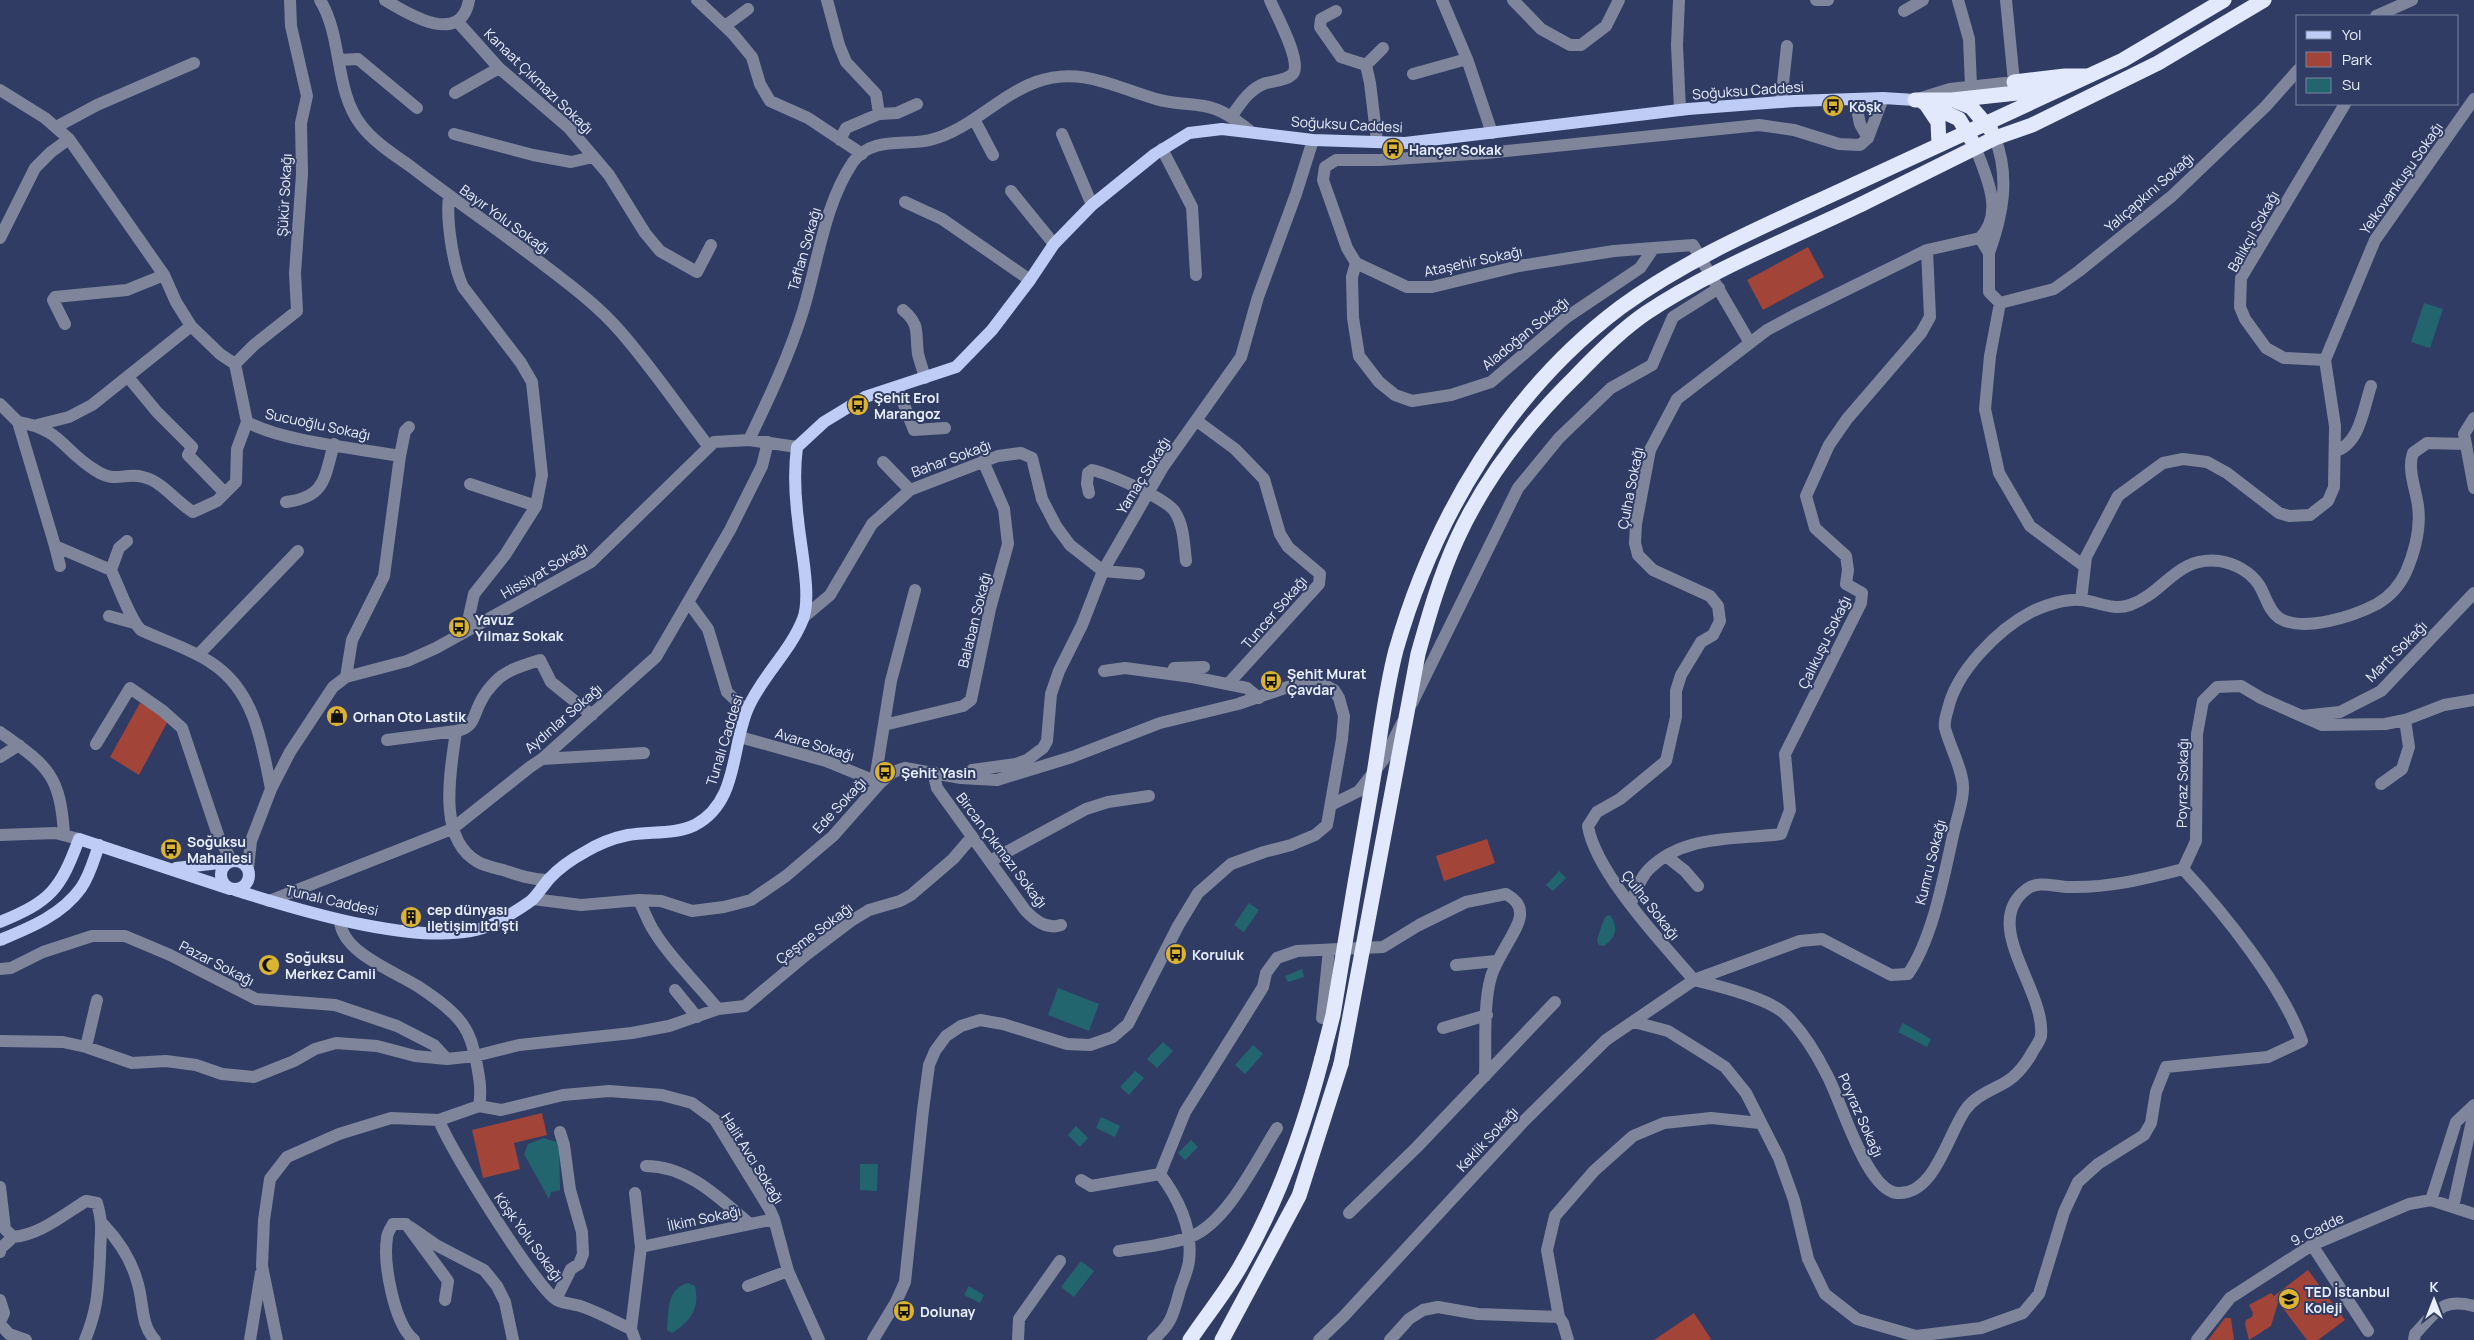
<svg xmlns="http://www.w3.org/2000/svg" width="2474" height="1340" viewBox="0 0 2474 1340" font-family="Manrope,sans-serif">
<rect width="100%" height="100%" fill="#303c64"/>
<!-- green -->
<path fill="#a24437" d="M1808,247L1824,277L1763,310L1747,280Z
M140,703L169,719L139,775L110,757Z
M1487,839L1495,863L1444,881L1436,856Z
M542,1113L547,1135L514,1143L520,1169L483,1178L472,1130Z
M2308,1270L2345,1320L2318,1340H2307L2276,1299L2278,1303L2271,1326L2249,1340L2245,1324L2246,1320L2252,1317L2253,1313L2249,1305L2271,1293L2274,1296Z
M1694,1313L1711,1339L1709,1340H1654Z
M2225,1318H2231L2234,1340H2208Z"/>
<!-- water -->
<path fill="#23656f" d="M2424,303L2443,309L2430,348L2411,342Z
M1559,871L1566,878L1553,891L1546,885Z
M1249,903L1259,910L1244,932L1234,925Z
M1610,915C1619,928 1616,937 1604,946L1599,945L1597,941C1599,933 1603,921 1606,916Z
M1302,969L1304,977L1288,982L1285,976Z
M1058,988L1099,1004L1089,1031L1048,1015Z
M1903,1023L1931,1039L1927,1047L1898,1032Z
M1163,1042L1173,1051L1157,1068L1147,1059Z
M1253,1045L1263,1054L1245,1074L1235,1065Z
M1135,1071L1144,1078L1129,1095L1120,1087Z
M1101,1117L1120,1126L1115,1137L1096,1128Z
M1076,1126L1088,1138L1080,1147L1068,1135Z
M544,1138L559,1143L560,1190L551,1192L549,1199L524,1154L528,1144Z
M1191,1140L1198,1147L1185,1160L1178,1153Z
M860,1164H878L877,1191L860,1190Z
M1081,1261L1094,1271L1074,1297L1061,1287Z
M688,1283L695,1286C700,1309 691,1321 672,1333L667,1330C669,1311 666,1289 688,1283Z
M969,1286L984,1295L980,1303L964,1295Z"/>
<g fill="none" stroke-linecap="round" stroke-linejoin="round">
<!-- minor -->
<path stroke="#7f869b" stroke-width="12" d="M320,0C343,37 334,90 361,125C374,142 393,154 410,166C454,200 500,231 544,265C570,285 597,305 619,330C651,366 679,408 709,447
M385,0C408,14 461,47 469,0
M697,0L733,34L752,57L760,84L770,101L808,118L862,154
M827,0L839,45L846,62L876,94L879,114L846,128L840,140
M1442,0L1467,59L1492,133
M1513,0L1541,29L1570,45H1581L1606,26L1619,0
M1679,0L1677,45L1680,110
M1816,0H1828
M1958,0L1969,39L1971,86
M1336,11L1321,19L1320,27L1341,57L1366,65L1370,83L1377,141
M1904,11L1923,0
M2376,16L2412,0
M457,21L499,68L569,128L609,175L645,233L660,251L697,272L711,245
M725,26L748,9
M339,60L358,59L417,108
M1366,65L1383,48
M1413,74L1467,59
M0,90L45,118L69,139L164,275L176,302L191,326L220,354L235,364L247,422C285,442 355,448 400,456L384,576L352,640L346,677
M455,93L499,68
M1921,98L1950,89L2014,82L2006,0
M1855,99L1860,124L1868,138
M1781,102L1787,46
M879,114L897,113L917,104
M1231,117C1241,103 1249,89 1266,83C1274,81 1290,80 1294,72C1300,57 1276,15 1270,0
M974,119L993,155
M56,127L97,105L194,63
M454,134L533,155L571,162L593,157
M1062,134L1092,205
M1162,149L1192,207L1196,275
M1976,149C1986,176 2005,213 1980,238
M1011,191L1054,244
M449,197C446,220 453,266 463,287L521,363L532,382L542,475L536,506L505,555L474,594L466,630
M905,202L942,219L1030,280
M0,238L35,168L51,152L69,139
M1980,238L1989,253V292L2000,303L1990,356L1985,409L1999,473L2030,526L2084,566
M1989,253C2003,214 2010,177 1995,138
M1356,263L1352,277L1353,318L1359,356L1379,382L1395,395L1412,401L1451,395L1491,382L1567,317L1640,268L1653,249
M2000,303L2054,289L2079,271L2172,196L2266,106L2298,70
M903,310C921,325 915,334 918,354C920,362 923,370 925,378
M65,324L53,300L55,297L127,290L164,275
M1750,343L1693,245L1614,251L1519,266L1432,287H1407L1356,263L1347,248L1323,180L1325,167L1336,160H1380L1487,153L1759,125L1794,130L1839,144L1860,145L1868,138L1883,98
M2325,360L2284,358L2266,348L2245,319L2240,307L2241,278L2345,104
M235,364L254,345L297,311L295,273L302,174L301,123L307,96L291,26L290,0
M128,377L157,412L192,447L188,455L225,493
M897,387L914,430L945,428
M0,404L18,422L55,546L111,570C118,585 131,621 141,630C164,641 192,649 213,664C255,692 262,744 271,789
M2474,418L2464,434L2474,488
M1197,421L1235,449L1264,479L1280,534L1288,547L1320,574L1319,584L1229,683
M18,422C62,429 62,450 95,470C115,484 125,472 143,477C162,481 176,502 193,512L217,501L236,482L237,449L247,422
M37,425L69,417L92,405L191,326
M749,440C769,398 789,356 803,311C818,262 824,205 853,162C872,136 904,146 930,140C970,130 998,96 1036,82C1081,66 1114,87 1156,99C1171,104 1188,103 1204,106C1222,109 1236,120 1250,131
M2335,451C2360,445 2364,406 2371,386
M400,456L405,431L409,427
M883,462L910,490
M470,484L536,506
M1089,493L1087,484L1088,473L1092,470C1109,474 1166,498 1175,512C1184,526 1184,545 1186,561
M286,502C326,497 324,478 334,444
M55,546L60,566
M111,570L119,548L127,541
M2081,600L2086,557L2118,496L2163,463L2183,459L2207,462L2227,473L2279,513L2289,516L2310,515L2328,501L2334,487L2335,426L2325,360L2375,240L2474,99
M689,603L708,629L727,692L746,710
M109,616L134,623
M804,617L830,595L872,524L910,490L998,456L1021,453L1032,458L1042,499L1056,526L1070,545L1103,571L1139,574
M198,655L298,551
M1174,668L1204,667
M1104,671L1125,668L1192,677L1247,688L1259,698
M1412,703L1518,488L1559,438L1611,388L1652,365L1673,317L1719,288
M2302,716L2340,712L2381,691L2474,593
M884,725L963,706L971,700L990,609L1008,544L1004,509L983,461
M0,732C47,766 60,773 64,834
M740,737L826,761L880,783
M387,740L456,731
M96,744L130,688L163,711L182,728L219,838L232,861
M0,757L19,745
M542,759L644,753
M933,772L937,788L1025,910C1035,921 1047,930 1061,925
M961,778L972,770L1016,764L1027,760L1043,748L1047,741L1051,694L1059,671L1082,625L1103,571L1163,467L1241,357L1258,297L1296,194L1313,140
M875,780L891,681L915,590
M2381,784L2402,769L2409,747L2405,720
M1331,805L1359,791L1384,759L1402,723
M0,835L55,833L79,839
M1666,856L1685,871L1698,886
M990,861L1086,809L1108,802L1149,796
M248,868L251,841L271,789L290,752L333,687L346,677L407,661L436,648L591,562L714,442L749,440L797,447
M548,880C532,880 518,875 503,870C495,868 485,866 478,862C436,839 451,769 456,731C475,728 473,715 481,701C484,695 490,687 495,682C506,670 524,665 540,660L551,682L592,715
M533,899L581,905L639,900L661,901L692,911L724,907L751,900L786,876L833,836L880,783L893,772L905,768L961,778L997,780L1072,757L1160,723L1238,704L1288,687L1317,681L1334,690L1339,698L1344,716L1342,739L1327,825L1315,835L1291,845L1264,852L1231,864L1198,893L1178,926L1128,1024L1113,1037L1090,1045L1067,1044L1003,1024L980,1020L961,1026L946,1036L935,1051L929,1065L923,1110L905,1282L896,1302L873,1340
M639,900C643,909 647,919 652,928C670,958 696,982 718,1009
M269,901L452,829L530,767L542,759L656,657L730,530L762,466L768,442
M1631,903C1636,891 1640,878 1649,869C1684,834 1736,840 1781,834L1790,810L1785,754L1861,603L1862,593L1846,584L1848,570L1846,556L1815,528L1806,496L1829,445L1847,419L1921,333L1930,317L1927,250
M1456,965L1496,961
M0,969L11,968L43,952L92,936H125L170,955L256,999L335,1005L397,1026L434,1045L447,1059L475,1056L519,1045L632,1033L669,1026L718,1009L745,1006L806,955L851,921L869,910L900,901L911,895L953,859L971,838
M1694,980C1718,986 1769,998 1786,1015C1803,1032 1816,1053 1827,1075C1841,1100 1866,1190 1897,1193C1935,1196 1948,1133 1966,1109C1977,1094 1994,1090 2009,1080C2018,1074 2028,1061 2033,1051C2036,1046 2040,1041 2041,1036C2046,990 1979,924 2027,889C2038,880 2056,887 2069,887C2108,888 2145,879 2183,869L2196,841L2197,734L2203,701L2217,687L2241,686L2261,698L2322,725L2385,724L2405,720L2444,705L2474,700
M1694,980C1663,944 1595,872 1588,826L1597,812L1620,799L1666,761L1676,717V691L1681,675L1701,642L1713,635L1720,621L1718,606L1710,596L1653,570L1638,555L1635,543L1636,524L1650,450L1677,399L1767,330L1793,316L1927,250L1980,238
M675,990L697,1017
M1322,1018L1329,950
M1634,1022L1668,1031L1708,1056L1725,1067L1746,1093L1779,1158L1794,1200L1808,1259L1825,1294L1857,1319L1916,1336L1981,1328L2023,1313L2039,1294L2064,1212L2078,1182L2098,1164L2144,1135L2151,1123L2156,1092L2166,1067L2268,1057L2302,1041C2282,985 2223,912 2183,869
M1443,1028L1487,1015
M0,1041L63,1042L86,1047L132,1063L166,1061L196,1065L222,1074L254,1077L294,1061L315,1049L336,1043L377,1046L415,1056L447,1059
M86,1047L97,1000
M479,1106L501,1110L563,1095L609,1091L662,1095L692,1103L715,1120L769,1208L774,1219L788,1271L819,1340
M439,1120C447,1145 538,1291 557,1300C565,1304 575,1304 583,1307C600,1313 616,1322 631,1329
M646,1166C688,1166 719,1198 750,1224
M1160,1174L1185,1112L1263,987L1266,973L1277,958L1297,951L1383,947L1419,925L1466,902L1506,894C1514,899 1521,904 1520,915C1520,928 1496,958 1491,977C1483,1004 1486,1047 1485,1076
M1081,1180L1091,1186L1160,1174
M0,1187L5,1229L13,1237L1,1248L0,1252
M2431,1200L2456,1122L2474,1105
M2453,1207L2474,1112
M1349,1213L1417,1147L1555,1002
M103,1224C119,1241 131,1259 137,1281C144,1301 140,1325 155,1340
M410,1227L436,1245L484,1270L497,1286L505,1302L513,1340
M13,1237C40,1235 63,1215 86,1201L97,1203C104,1228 100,1233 100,1257C98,1291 98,1308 85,1340
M2312,1245L2368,1331
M641,1247L774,1219
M1119,1251C1142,1247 1168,1245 1190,1237C1227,1223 1256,1161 1277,1128
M748,1286L788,1271
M556,1299L571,1269L579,1264L583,1254L582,1232L570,1190L564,1145L560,1132
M0,1300L4,1313L0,1322
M1559,1317L1547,1250L1555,1216L1594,1171L1633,1136L1664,1123L1711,1118L1760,1123
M0,1324L9,1334L26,1340
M250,1340L261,1273
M277,1340L262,1266L264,1220L270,1179L287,1157L339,1134L391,1118L439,1120L479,1106C482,1090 479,1076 476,1060C473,1048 471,1036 463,1025C453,1010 434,997 419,987C396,972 342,953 340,921
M414,1340C394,1324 383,1263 387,1238C387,1233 391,1228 393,1224H406L448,1281L445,1300
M635,1340L631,1329L641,1247L635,1193
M1018,1340L1019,1319L1060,1261
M1153,1340C1172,1323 1173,1315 1180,1290C1183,1281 1188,1270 1189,1261C1193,1229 1178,1198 1160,1174
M1319,1340L1344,1316L1524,1121L1606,1040L1694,980L1800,941L1822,939L1891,975L1908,974C1933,938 1944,875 1954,831C1957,818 1963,802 1963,789C1964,772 1949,745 1945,728C1944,722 1946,715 1948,709C1956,672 1997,630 2031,612C2045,605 2067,598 2082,600C2099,602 2113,611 2130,605C2165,593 2176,556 2219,561C2234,563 2251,572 2259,585C2266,596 2268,610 2279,618C2303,633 2354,616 2377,604C2389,597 2400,585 2406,572C2415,551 2421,528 2418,506C2416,490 2407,469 2413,453L2427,443L2466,444
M1390,1340L1409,1319L1423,1310L1438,1307L1478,1314L1559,1317L1563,1323L1568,1340
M2197,1340L2230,1298L2312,1245L2409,1204L2431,1200L2474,1214
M2414,1340L2415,1334C2436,1312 2442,1297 2474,1306"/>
<!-- major -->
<path stroke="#beccf6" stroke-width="12" d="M221 875a14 14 0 1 1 28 0a14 14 0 1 1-28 0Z
M176,868L228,862
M235,890C295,909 435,953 493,924C506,917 520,909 532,900C538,894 543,886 549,879C559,868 572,859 585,852C598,844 613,838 628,835C650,831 674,835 695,825C739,802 731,746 748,708C762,676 790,652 803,619C812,595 800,545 798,519C795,496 794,470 797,447L824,422L865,397L956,367L992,330L1030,280L1054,244L1092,205L1155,154L1189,133L1222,129L1313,140L1405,143L1688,109L1794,101L1883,98L1915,100
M0,922C51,901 60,890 79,839L230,889
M0,940C29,928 62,915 81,888C90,875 94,859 99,845"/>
<!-- highway -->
<path stroke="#e2e9fd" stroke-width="15" d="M2014,82L2065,76H2086
M1915,100H1952L2054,89
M1956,101L1971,107L1991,130
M1924,103L1959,119L1971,139
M1926,104L1938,122L1939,145
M1855,184L2123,60L2224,0
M1862,204L1995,138L2032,125L2158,63L2264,0
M1190,1340C1206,1316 1225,1293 1240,1267C1278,1202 1303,1131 1322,1058
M1222,1340L1299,1196L1341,1064"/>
<!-- highway-bridge -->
<path stroke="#e2e9fd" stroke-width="15" d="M1322,1058L1333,1015C1346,937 1359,858 1373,780C1380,738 1385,692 1396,650C1434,517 1509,391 1621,307C1692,255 1776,221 1855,184
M1341,1064L1418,654C1429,615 1440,576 1457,539C1485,478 1528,423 1576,376C1597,354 1621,330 1646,313C1710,270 1792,238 1862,204"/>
</g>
<!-- icons -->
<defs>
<g id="bus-disc" transform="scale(1.125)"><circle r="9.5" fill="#dbb333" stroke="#303c64"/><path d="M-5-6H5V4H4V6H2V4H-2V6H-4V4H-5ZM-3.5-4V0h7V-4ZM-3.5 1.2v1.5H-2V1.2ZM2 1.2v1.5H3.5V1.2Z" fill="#111"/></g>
<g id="shop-disc" transform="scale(1.125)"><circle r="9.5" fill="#dbb333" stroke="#303c64"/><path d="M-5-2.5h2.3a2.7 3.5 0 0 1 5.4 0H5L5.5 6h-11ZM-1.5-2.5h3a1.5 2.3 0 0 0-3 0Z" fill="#111"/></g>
<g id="building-disc" transform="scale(1.125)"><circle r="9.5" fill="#dbb333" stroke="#303c64"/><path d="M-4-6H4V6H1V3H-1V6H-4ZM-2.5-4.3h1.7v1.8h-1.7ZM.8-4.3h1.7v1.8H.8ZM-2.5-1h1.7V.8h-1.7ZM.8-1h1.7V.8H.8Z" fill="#111"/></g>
<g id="mosque-disc" transform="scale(1.125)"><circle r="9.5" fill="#dbb333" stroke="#303c64"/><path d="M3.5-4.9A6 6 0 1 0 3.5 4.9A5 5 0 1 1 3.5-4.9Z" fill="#111"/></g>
<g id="school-disc" transform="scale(1.125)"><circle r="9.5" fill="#dbb333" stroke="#303c64"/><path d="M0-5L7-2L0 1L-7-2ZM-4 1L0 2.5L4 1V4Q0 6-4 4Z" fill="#111"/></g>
</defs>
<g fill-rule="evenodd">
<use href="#bus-disc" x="1833" y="106"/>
<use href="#bus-disc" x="1393" y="149"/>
<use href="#bus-disc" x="858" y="405"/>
<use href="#bus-disc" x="459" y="627"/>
<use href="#bus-disc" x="1271" y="681"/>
<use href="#shop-disc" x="337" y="716"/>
<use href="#bus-disc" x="885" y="772"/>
<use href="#bus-disc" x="171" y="849"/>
<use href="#building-disc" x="411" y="917"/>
<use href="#bus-disc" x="1176" y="954"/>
<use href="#mosque-disc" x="269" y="965"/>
<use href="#school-disc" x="2289" y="1299"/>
<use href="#bus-disc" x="904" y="1311"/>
</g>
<g text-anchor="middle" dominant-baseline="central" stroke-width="4" stroke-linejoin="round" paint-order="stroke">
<!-- street labels -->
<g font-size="14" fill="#eaeffe" stroke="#303c64">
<text transform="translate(539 81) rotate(44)">Kanaat Çıkmazı Sokağı</text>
<text transform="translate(1748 90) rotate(-4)">Soğuksu Caddesi</text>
<text transform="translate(1347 124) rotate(3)">Soğuksu Caddesi</text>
<text transform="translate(2401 178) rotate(-55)">Yelkovankuşu Sokağı</text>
<text transform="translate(2149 192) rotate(-41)">Yalıçapkını Sokağı</text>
<text transform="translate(284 195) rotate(-87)">Şükür Sokağı</text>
<text transform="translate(505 219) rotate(36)">Bayır Yolu Sokağı</text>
<text transform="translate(2253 231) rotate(-61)">Balıkçıl Sokağı</text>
<text transform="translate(804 249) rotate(-74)">Taflan Sokağı</text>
<text transform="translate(1473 261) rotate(-12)">Ataşehir Sokağı</text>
<text transform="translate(1525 333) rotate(-39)">Aladoğan Sokağı</text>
<text transform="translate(318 424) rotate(12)">Sucuoğlu Sokağı</text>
<text transform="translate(951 458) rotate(-20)">Bahar Sokağı</text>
<text transform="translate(1143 475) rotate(-58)">Yamaç Sokağı</text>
<text transform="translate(1630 488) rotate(-79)">Çulha Sokağı</text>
<text transform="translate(544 570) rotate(-30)">Hissiyat Sokağı</text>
<text transform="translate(1274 612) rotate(-49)">Tuncer Sokağı</text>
<text transform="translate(974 620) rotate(-76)">Balaban Sokağı</text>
<text transform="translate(1824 642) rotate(-64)">Çalıkuşu Sokağı</text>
<text transform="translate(2396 651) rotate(-45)">Martı Sokağı</text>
<text transform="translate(563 718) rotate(-41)">Aydınlar Sokağı</text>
<text transform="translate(724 740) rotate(-73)">Tunalı Caddesi</text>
<text transform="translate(815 744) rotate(17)">Avare Sokağı</text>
<text transform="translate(2182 783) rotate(-89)">Poyraz Sokağı</text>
<text transform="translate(839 805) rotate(-47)">Ede Sokağı</text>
<text transform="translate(1002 850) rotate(53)">Bircan Çıkmazı Sokağı</text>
<text transform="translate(1930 862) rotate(-76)">Kumru Sokağı</text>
<text transform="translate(332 900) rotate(13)">Tunalı Caddesi</text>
<text transform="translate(1651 905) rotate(52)">Çulha Sokağı</text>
<text transform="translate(814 933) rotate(-37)">Çeşme Sokağı</text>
<text transform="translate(217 963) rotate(27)">Pazar Sokağı</text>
<text transform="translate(1861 1115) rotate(66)">Poyraz Sokağı</text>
<text transform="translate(1487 1139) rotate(-47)">Keklik Sokağı</text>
<text transform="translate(753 1158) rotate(58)">Halit Avcı Sokağı</text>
<text transform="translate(704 1218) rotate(-12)">İlkim Sokağı</text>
<text transform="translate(2317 1229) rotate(-26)">9. Cadde</text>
<text transform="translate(529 1237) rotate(54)">Köşk Yolu Sokağı</text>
</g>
<!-- poi labels -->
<g font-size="14" font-weight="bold" fill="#eaeffe" stroke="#303c64" text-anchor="start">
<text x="1849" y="106">Köşk</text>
<text x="1409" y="149">Hançer Sokak</text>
<text x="874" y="397">Şehit Erol<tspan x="874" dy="16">Marangoz</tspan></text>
<text x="475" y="619">Yavuz<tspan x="475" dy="16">Yılmaz Sokak</tspan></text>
<text x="1287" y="673">Şehit Murat<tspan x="1287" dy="16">Çavdar</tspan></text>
<text x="353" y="716">Orhan Oto Lastik</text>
<text x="901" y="772">Şehit Yasin</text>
<text x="187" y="841">Soğuksu<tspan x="187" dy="16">Mahallesi</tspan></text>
<text x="427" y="909">cep dünyası<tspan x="427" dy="16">iletişim ltd şti</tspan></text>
<text x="1192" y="954">Koruluk</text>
<text x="285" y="957">Soğuksu<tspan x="285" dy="16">Merkez Camii</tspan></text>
<text x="2305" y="1291">TED İstanbul<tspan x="2305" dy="16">Koleji</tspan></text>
<text x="920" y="1311">Dolunay</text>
</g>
</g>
<!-- legend -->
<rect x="2296" y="15" width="162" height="90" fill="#303c64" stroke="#7a84a2"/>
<rect x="2306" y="31" width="25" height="8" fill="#beccf6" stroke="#7a84a2"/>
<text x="2342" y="40" font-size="15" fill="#eaeffe">Yol</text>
<rect x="2306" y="52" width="25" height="15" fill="#a24437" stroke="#7a84a2"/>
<text x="2342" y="65" font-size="15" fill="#eaeffe">Park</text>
<rect x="2306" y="78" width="25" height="15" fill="#23656f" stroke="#7a84a2"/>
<text x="2342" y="90" font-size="15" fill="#eaeffe">Su</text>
<!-- north arrow -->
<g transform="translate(2434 1300)" stroke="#303c64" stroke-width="4" paint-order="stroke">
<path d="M0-4L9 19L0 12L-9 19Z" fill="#eaeffe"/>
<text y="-8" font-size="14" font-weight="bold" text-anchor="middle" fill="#eaeffe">K</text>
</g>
</svg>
